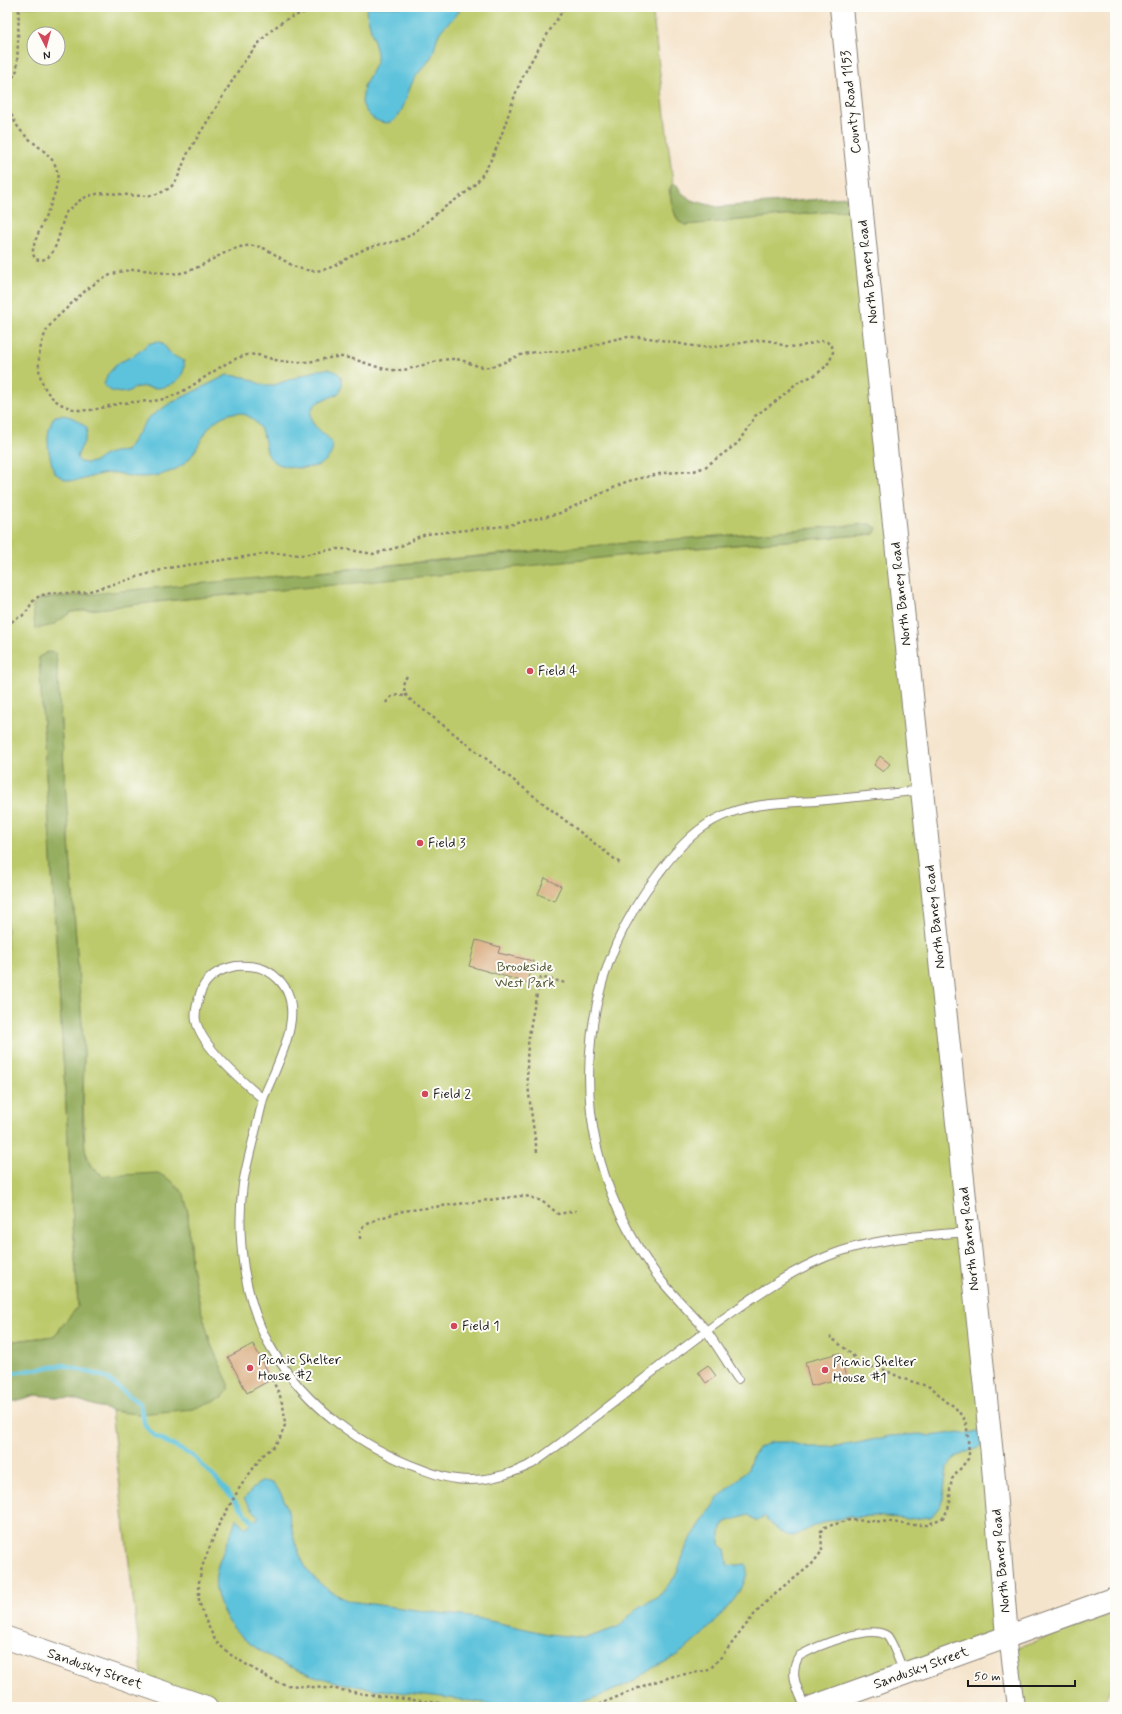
<svg xmlns="http://www.w3.org/2000/svg" width="1122" height="1714" viewBox="0 0 1122 1714" font-family="Mynerve,sans-serif">
<rect width="100%" height="100%" fill="#fdfcf7"/>
<filter id="ink" filterUnits="userSpaceOnUse"><feTurbulence type="fractalNoise" baseFrequency=".025" numOctaves="2"/><feDisplacementMap in="SourceGraphic" scale="8" xChannelSelector="R" yChannelSelector="G"/><feConvolveMatrix kernelMatrix="1 2 1 2 8 2 1 2 1" color-interpolation-filters="sRGB"/></filter>
<filter id="wash" filterUnits="userSpaceOnUse"><feTurbulence type="fractalNoise" baseFrequency=".012" numOctaves="4" result="noise"/><feDisplacementMap in="SourceGraphic" scale="16" xChannelSelector="R" yChannelSelector="G"/><feGaussianBlur stdDeviation="0.9" result="paint"/><feColorMatrix in="noise" values="0 0 0 0 0 0 0 0 0 0 0 0 0 0 0 0 0 1.4 0 .05"/><feComposite in="paint" operator="in"/></filter>
<g filter="url(#wash)">
<rect width="100%" height="100%" fill="#f5e4cc"/>
<!-- green -->
<path fill="#bdca6c" stroke="#6c7344" fill-rule="evenodd" d="M7,7H652L673,183L669,190L676,217L686,225L857,209L1003,1633L795,1707H216L143,1682L111,1411L139,1414L228,1382L211,1345L200,1306L191,1262L188,1213L121,1176H103L91,1166L85,1149L83,1101L84,1054L56,654L48,652L39,657L78,1307L54,1336L7,1342ZM34,34H58V58H34ZM869,524L877,528L874,534L683,549L165,601L71,612L53,625L35,628L33,605L270,577L488,555Z
M1115,1613V1675L1102,1707H1021L1016,1648Z"/>
<!-- forest -->
<path fill="#96ae60" stroke="#59653e" d="M673,183L677,185L681,192L691,200L717,207L847,197L848,210L686,225L679,222C674,214 666,190 673,183Z
M870,524L877,528L874,534L683,549L491,570L165,601L71,612L53,625L35,629L33,605L39,599L601,545Z
M48,652L56,653L84,1054C84,1079 78,1148 91,1166C94,1170 100,1173 103,1176L158,1173L172,1181L184,1194L188,1213L191,1262L200,1306L211,1345L228,1382V1390L223,1397L193,1409L139,1414L111,1411L75,1399L36,1395L7,1403V1342L54,1336L78,1306L39,657Z"/>
<!-- water -->
<path fill="#5dc2db" stroke="#3c6f7c" d="M369,7H461C457,19 443,24 438,36C435,43 435,52 430,59C425,67 416,74 412,83C405,98 401,131 378,121C370,118 365,111 362,103L364,86L377,61V53L366,11Z
M158,341L162,343L172,355L184,361C187,378 170,389 154,388C149,388 144,386 138,387C134,387 131,391 127,392C119,394 109,392 104,385L107,375L118,363L135,355L148,344Z
M328,369C331,370 336,371 339,374C344,379 343,391 336,395C328,399 313,400 311,413C309,426 323,431 329,439C338,449 328,461 319,465C307,470 279,469 270,458C266,453 266,444 264,438C259,420 244,408 226,415C203,424 202,447 186,462C172,475 147,479 129,476C123,475 117,472 111,473C88,473 75,491 54,472C49,454 43,433 55,416C68,413 77,419 87,428C87,442 80,446 77,458L80,462C97,466 97,457 110,453C115,451 121,452 126,451L148,418L169,404L227,375L245,377L260,384L271,386L318,370Z
M982,1431L983,1445L956,1457L947,1468L943,1498L940,1506L931,1517L909,1519L874,1516L849,1517L823,1522L794,1536C781,1536 772,1525 764,1516L757,1522L749,1515L726,1522L720,1532V1544L725,1549L728,1566L746,1564C751,1583 731,1603 720,1616C705,1633 688,1649 669,1660C664,1663 658,1665 653,1668C647,1672 641,1676 635,1680C612,1692 587,1703 561,1707C528,1712 482,1702 448,1698C383,1689 327,1689 269,1656C241,1640 222,1622 216,1589C212,1563 231,1542 236,1518L245,1528L259,1517L244,1499C249,1494 255,1484 262,1482C285,1476 291,1527 295,1542C297,1548 300,1555 303,1562C312,1581 330,1592 349,1601L477,1618L548,1634L586,1638L618,1627L637,1609L661,1594L676,1575L687,1545L699,1526L719,1497L747,1471L752,1458L758,1448L771,1442H788L808,1447H828L853,1444L890,1436L920,1434L931,1436L960,1432L968,1434Z"/>
<g fill="none" stroke-linecap="round" stroke-linejoin="round">
<!-- stream -->
<path stroke="#5dc2db" stroke-width="4.5" d="M7,1376L13,1373L63,1365L105,1377L140,1404L145,1426L155,1436L193,1456L217,1480L253,1522"/>
</g>
<g id="blocks">
<!-- building -->
<path fill="#d5a474" d="M880,756L890,764L883,772L874,765Z
M545,878L561,886L554,901L538,894Z
M476,940L500,947L498,953L533,961L528,983L469,966Z
M253,1344L272,1379L247,1393L228,1357Z
M839,1353L846,1377L811,1386L805,1362Z
M708,1365L716,1376L706,1383L698,1372Z"/>
</g>
</g>
<g filter="url(#ink)">
<use href="#blocks" fill-opacity="0" stroke="#888074" stroke-width="1"/>
<g fill="none" stroke-linecap="round" stroke-linejoin="round">
<!-- lane casing -->
<g stroke="#888074" stroke-width="10">
<path id="lane" d="M236,966C253,965 266,967 278,979C310,1009 276,1066 263,1099C243,1082 202,1047 196,1021C194,1011 198,1001 201,991C207,976 221,969 236,966Z
M263,1099C257,1127 248,1156 243,1184C239,1212 240,1241 244,1269C249,1297 258,1327 273,1351C306,1406 361,1447 421,1469C432,1473 444,1478 456,1479C482,1483 509,1475 532,1464C599,1417 660,1363 727,1316C759,1293 791,1271 828,1256C872,1238 921,1236 968,1232
M738,1379C727,1363 717,1345 705,1329C690,1312 674,1296 659,1278C644,1258 630,1235 619,1212C568,1101 583,969 659,873C675,851 697,827 722,816C750,803 785,803 815,801C850,798 886,794 922,790
M805,1707C798,1690 788,1673 799,1656C815,1647 871,1623 887,1636C892,1640 901,1666 904,1673"/>
</g>
<!-- street casing -->
<g stroke="#888074" stroke-width="18">
<path id="street" d="M1007,1636L1016,1707"/>
</g>
<!-- secondary casing -->
<g stroke="#888074" stroke-width="24">
<path id="secondary" d="M841,7L882,410L992,1455L1007,1636
M7,1638L206,1707
M812,1707L1115,1598"/>
</g>
<!-- path -->
<path stroke="#888074" stroke-width="2.5" stroke-dasharray="3 3" stroke-linecap="butt" d="M7,88L17,70L19,7
M7,97C8,111 16,128 27,137C41,150 61,159 57,182C54,204 39,227 33,248V254L35,259C57,266 59,229 65,215C66,211 70,208 73,206C102,178 137,208 168,189C179,182 182,164 188,153C200,132 214,112 226,91C233,80 239,68 247,58C258,43 272,27 289,18C298,14 308,12 317,7
M7,626L15,619L22,616L29,609L31,603L39,596L51,593H83L168,568L271,553L303,555L334,549H343L373,554L399,547L420,536L427,534L505,526L535,519L560,513L628,481L664,473L694,471L705,467L738,443L755,416L776,401L798,382L815,375L823,369L830,361L833,352L832,346L827,342L821,341L798,347L785,346L770,341L762,340C742,342 722,348 702,347C677,345 654,336 628,337C610,339 594,346 577,350C560,353 541,350 524,354C512,357 502,365 489,367C477,369 466,359 453,359C436,359 419,368 402,370C381,372 364,360 343,357C329,356 314,363 299,362C291,362 284,362 276,360C267,358 257,353 247,355C225,360 201,382 181,392C159,404 146,400 123,403C109,405 94,412 79,410C40,404 31,367 45,334C50,322 60,315 69,306C87,288 107,271 133,270C150,268 168,277 185,272C207,266 231,243 255,246C272,248 285,265 302,269C331,277 345,255 371,247C382,243 396,243 407,237C420,229 430,218 442,209C456,199 473,190 482,175C500,149 507,114 519,85C531,58 549,32 565,7
M408,677C403,685 403,689 407,697L621,864
M386,703C391,694 398,694 407,697
M537,1152C533,1124 528,1095 527,1066C527,1036 534,1006 541,977L566,983
M360,1239V1231L364,1226L377,1219L403,1211L520,1196C536,1196 546,1203 558,1214L576,1211
M272,1379L280,1396L284,1410L285,1425L280,1438L273,1447L262,1456L240,1487L217,1528L202,1567L199,1582V1601L205,1619L216,1642L231,1655L275,1682L288,1685L335,1689L378,1696L475,1707
M593,1707L648,1684L674,1676L709,1670L722,1656L753,1616L768,1600L812,1564L822,1551L821,1531L825,1527L850,1520L893,1522L909,1525H927L944,1517L950,1504V1490L952,1479L968,1459L969,1453L967,1428L965,1420L954,1406L944,1401L936,1391L930,1387L904,1379L878,1367H866L858,1363C853,1353 839,1344 830,1337"/>
<!-- lane -->
<use href="#lane" stroke="#fff" stroke-width="8"/>
<!-- street -->
<use href="#street" stroke="#fff" stroke-width="16"/>
<!-- secondary -->
<use href="#secondary" stroke="#fff" stroke-width="22"/>
</g>
</g>
<!-- markers -->
<g fill="#d1495b" stroke="#fdfcf7" stroke-width="1.5">
<circle cx="530" cy="671" r="4"/>
<circle cx="420" cy="843" r="4"/>
<circle cx="425" cy="1094" r="4"/>
<circle cx="454" cy="1326" r="4"/>
<circle cx="250" cy="1368" r="4"/>
<circle cx="825" cy="1370" r="4"/>
</g>
<g text-anchor="middle" dominant-baseline="central" stroke-width="4" stroke-linejoin="round" paint-order="stroke">
<!-- street labels -->
<g font-size="14" fill="#1c1c1c" stroke="#fdfcf7">
<text transform="translate(851 102) rotate(-96)">County Road 1153</text>
<text transform="translate(868 272) rotate(-96)">North Baney Road</text>
<text transform="translate(901 594) rotate(-96)">North Baney Road</text>
<text transform="translate(935 917) rotate(-96)">North Baney Road</text>
<text transform="translate(969 1239) rotate(-96)">North Baney Road</text>
<text transform="translate(1001 1561) rotate(-95)">North Baney Road</text>
<text transform="translate(921 1668) rotate(-20)">Sandusky Street</text>
<text transform="translate(95 1669) rotate(19)">Sandusky Street</text>
</g>
<!-- poi labels -->
<g font-size="14" fill="#1c1c1c" stroke="#fdfcf7" text-anchor="start">
<text x="538" y="671">Field 4</text>
<text x="428" y="843">Field 3</text>
<text x="433" y="1094">Field 2</text>
<text x="462" y="1326">Field 1</text>
<text x="258" y="1360">Picnic Shelter<tspan x="258" dy="16">House #2</tspan></text>
<text x="833" y="1362">Picnic Shelter<tspan x="833" dy="16">House #1</tspan></text>
</g>
<!-- park labels -->
<g font-size="14" fill="#545938" stroke="#fdfcf7">
<text x="525" y="967">Brookside<tspan x="525" dy="16">West Park</tspan></text>
</g>
</g>
<!-- margin -->
<rect width="1122" height="1714" fill="none" stroke="#fdfcf7" stroke-width="24"/>
<!-- north arrow -->
<g transform="translate(46 46) rotate(174)"><circle r="19" fill="#fdfcf7" stroke="#a3a29f"/>
<path d="M0-3L7 15L0 10L-7 15Z" fill="#d1495b"/>
<text y="-6" font-size="11" font-weight="bold" text-anchor="middle" fill="#1c1c1c">N</text>
</g>
<!-- scale -->
<path d="M968 1680v6h107v-6" fill="none" stroke="#1c1c1c" stroke-width="2"/>
<text x="974" y="1680" font-size="12" fill="#1c1c1c" stroke="#fdfcf7" stroke-width="3" paint-order="stroke">50 m</text>
</svg>
